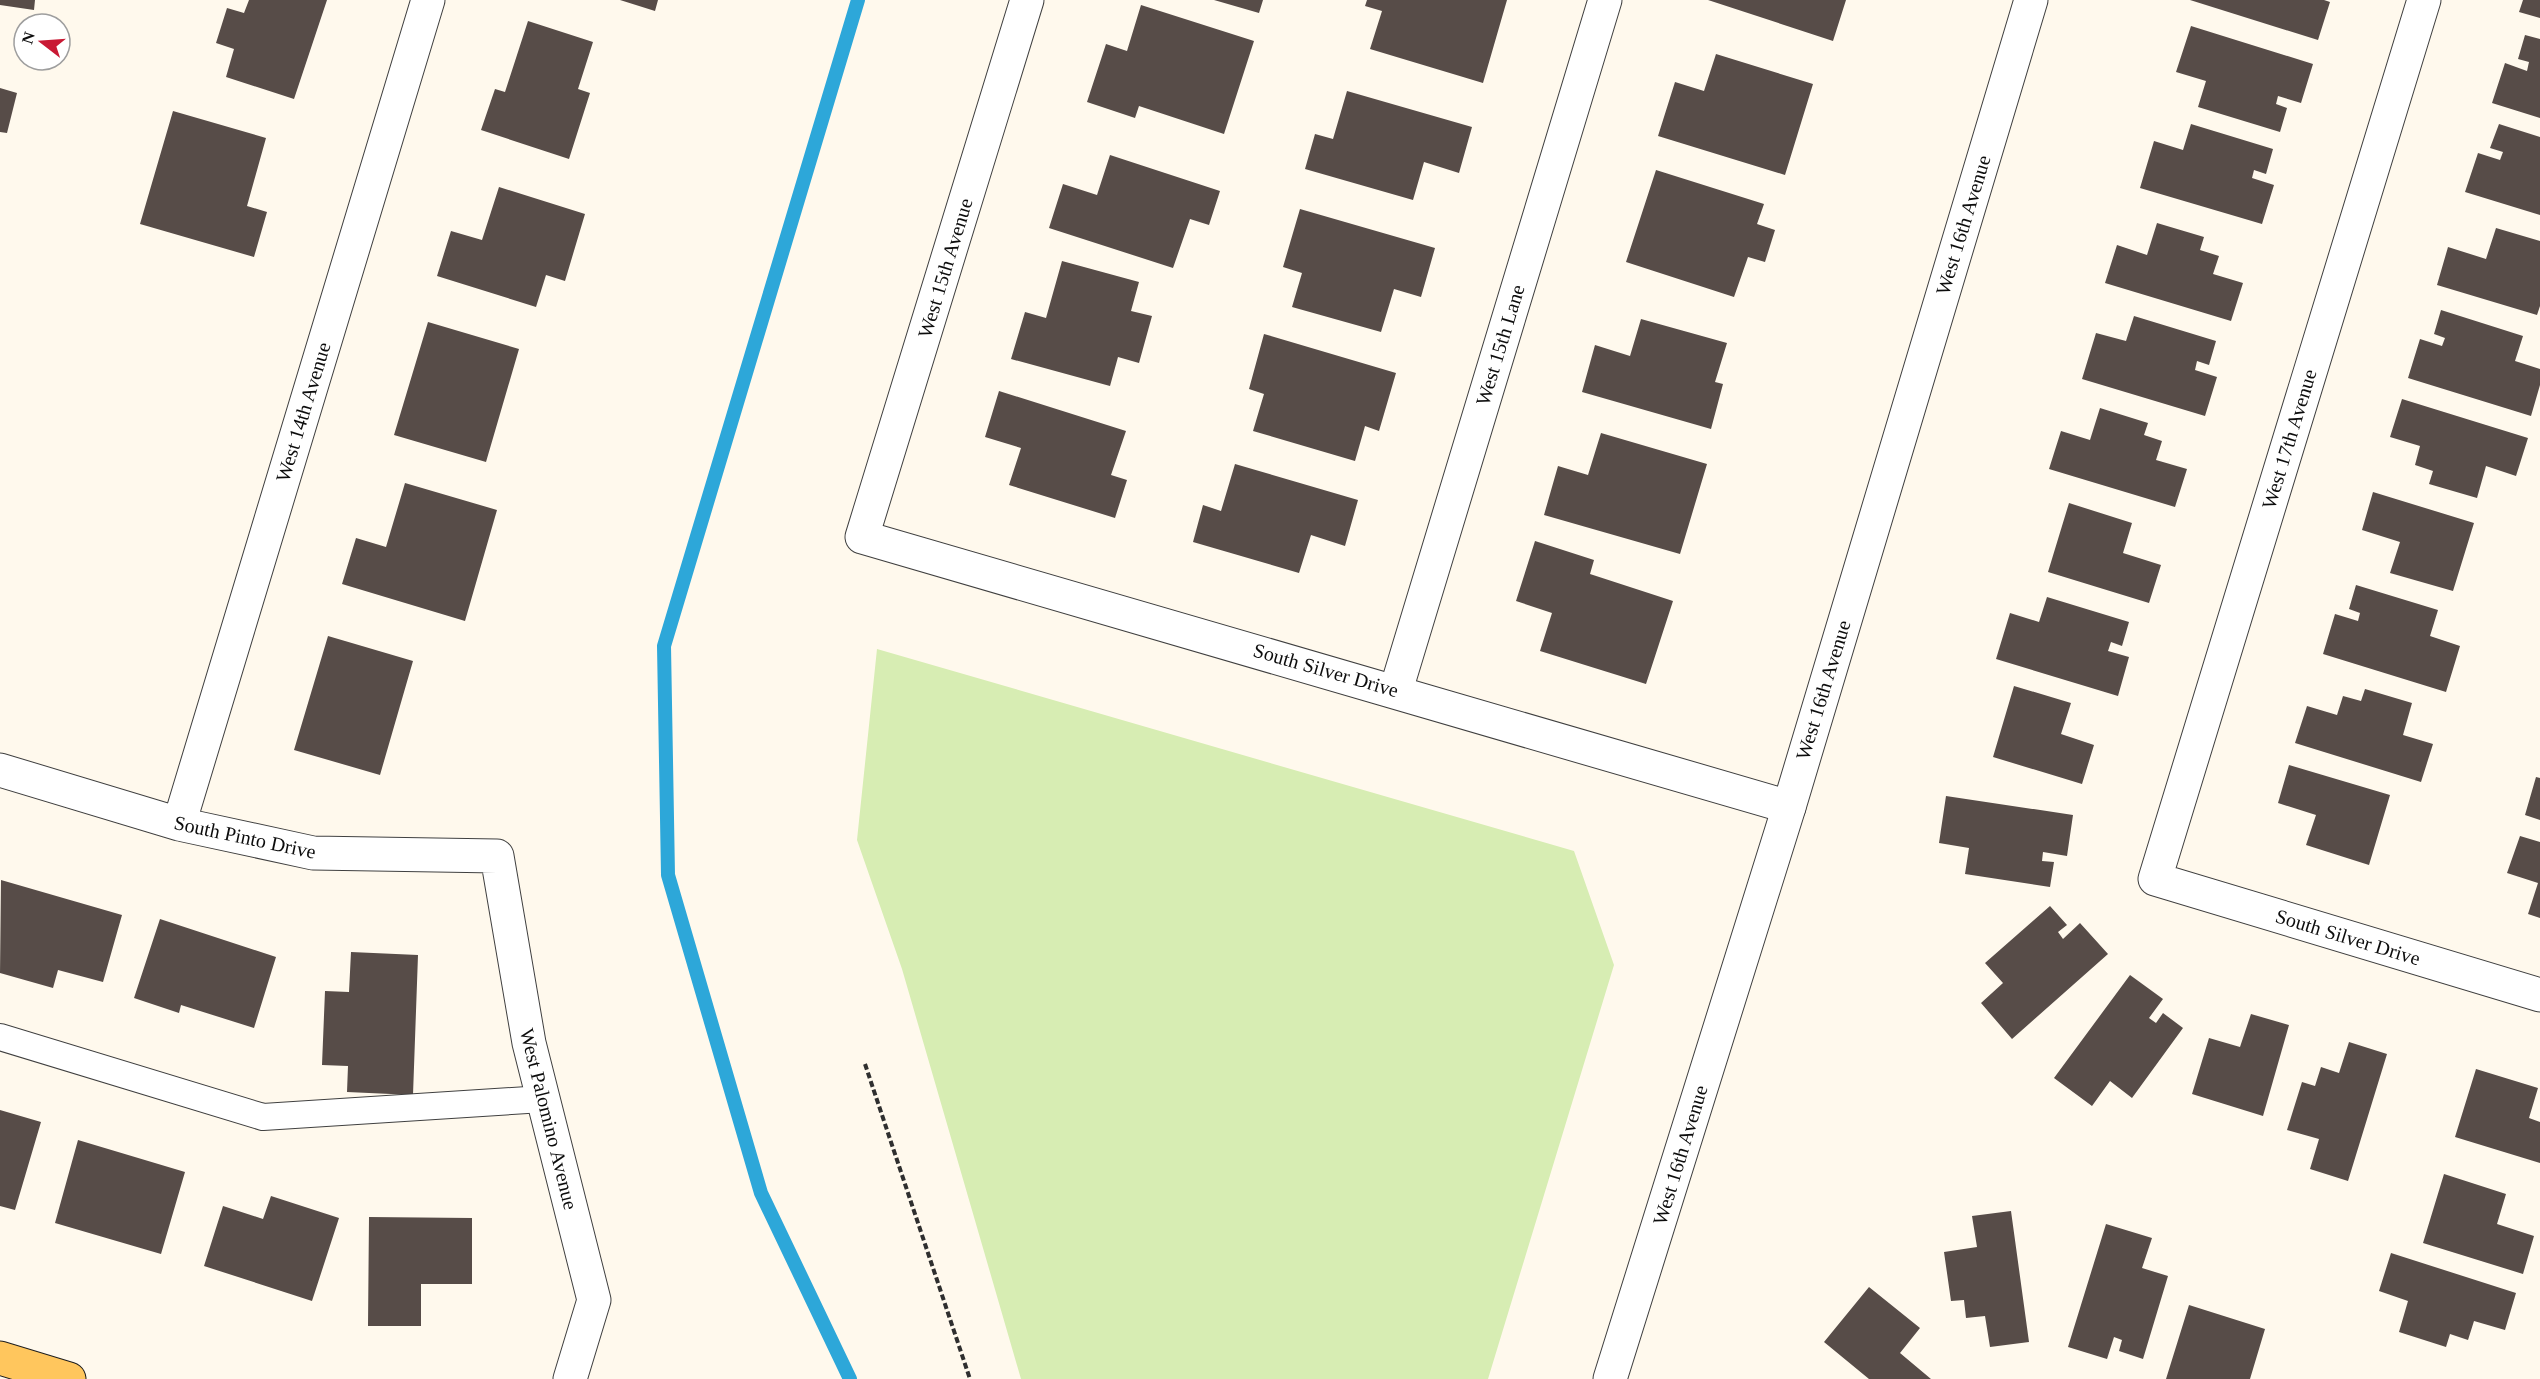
<svg xmlns="http://www.w3.org/2000/svg" width="2540" height="1379" viewBox="0 0 2540 1379" font-family="'Times New Roman',serif">
<rect width="100%" height="100%" fill="#fff9ed"/>
<!-- green -->
<path fill="#d7edb3" d="M877,649L1574,851L1614,965L1488,1379H1021L902,969L857,840Z"/>
<g fill="none" stroke-linecap="round" stroke-linejoin="round">
<!-- stream -->
<path stroke="#2da7d9" stroke-width="14" d="M850,1379L761,1193L668,875L664,646L858,0"/>
</g>
<!-- building -->
<path fill="#574c48" d="M0,0H35L34,10L0,5Z
M249,0H327L294,99L226,77L234,49L216,43L227,8L244,13Z
M620,0H658L655,11Z
M1214,0H1263L1259,13Z
M1367,0H1507L1483,83L1370,49L1382,11L1365,6Z
M1708,0H1846L1833,41Z
M2190,0H2324L2330,2L2318,40Z
M2523,0H2540V18L2519,12Z
M1141,5L1254,41L1224,134L1139,106L1135,118L1087,102L1106,44L1127,51Z
M528,21L593,42L578,89L590,93L569,159L481,130L495,89L505,92Z
M2191,26L2313,64L2301,103L2278,96L2276,104L2287,108L2280,132L2198,107L2206,81L2176,72Z
M2525,35L2540,39V118L2492,103L2505,63L2527,71L2529,62L2518,59Z
M1716,54L1813,84L1785,175L1658,136L1675,82L1704,91Z
M0,88L17,93L7,133L0,132Z
M1347,91L1472,127L1459,173L1424,162L1413,200L1305,169L1315,134L1333,139Z
M173,111L266,138L247,206L267,212L254,257L140,224Z
M2191,124L2273,149L2266,174L2254,170L2252,178L2274,185L2262,224L2140,188L2154,141L2183,150Z
M2499,124L2540,137V215L2465,192L2478,153L2500,160L2503,152L2490,148Z
M1110,155L1220,191L1209,225L1190,219L1173,268L1049,228L1063,184L1097,195Z
M1656,170L1764,204L1757,224L1775,230L1765,262L1748,257L1734,297L1626,262Z
M499,187L585,214L565,281L546,275L536,307L437,276L451,231L482,240Z
M1300,209L1435,248L1421,297L1394,289L1381,332L1292,307L1302,273L1283,267Z
M2157,223L2204,237L2200,250L2219,256L2213,274L2243,283L2231,321L2105,283L2117,245L2147,255Z
M2496,228L2540,241V306L2537,315L2437,285L2448,247L2486,259Z
M1062,261L1139,282L1131,311L1152,316L1139,363L1118,357L1110,386L1011,359L1025,312L1046,318Z
M2441,310L2523,336L2515,361L2540,369V385L2531,416L2408,378L2420,339L2442,346L2445,338L2434,334Z
M2134,316L2216,341L2209,365L2197,361L2195,370L2217,377L2205,416L2082,379L2096,333L2126,341Z
M1641,319L1727,343L1715,382L1723,384L1711,429L1582,392L1595,345L1630,356Z
M428,322L519,349L486,462L394,435Z
M1264,334L1396,373L1379,431L1365,426L1355,461L1253,431L1264,394L1249,389Z
M999,391L1126,431L1111,475L1127,480L1115,518L1009,485L1021,448L985,437Z
M2402,399L2528,438L2516,476L2486,466L2477,498L2429,484L2433,471L2415,465L2420,446L2390,437Z
M2100,408L2148,423L2144,435L2162,441L2156,460L2187,469L2175,507L2049,469L2061,431L2090,440Z
M1601,433L1707,464L1680,554L1544,515L1558,466L1588,475Z
M1235,464L1358,500L1345,546L1311,535L1299,573L1193,542L1203,505L1221,511Z
M405,483L497,510L465,621L342,584L356,538L386,547Z
M2373,492L2474,523L2453,591L2390,573L2400,542L2362,530Z
M2069,503L2132,523L2123,553L2161,565L2149,603L2048,572Z
M1535,541L1594,560L1590,574L1673,601L1646,684L1540,651L1552,613L1516,601Z
M2356,585L2438,610L2430,636L2460,646L2446,692L2323,654L2335,614L2358,621L2360,613L2349,609Z
M2047,597L2129,622L2122,646L2111,642L2108,651L2129,657L2118,696L1996,659L2010,613L2039,622Z
M328,636L413,661L380,775L294,750Z
M2014,686L2071,703L2061,734L2094,745L2082,784L1993,757Z
M2365,689L2412,703L2403,735L2433,744L2421,782L2295,743L2307,706L2337,715L2343,696L2361,701Z
M2289,765L2390,795L2369,865L2306,845L2316,815L2278,803Z
M2536,777L2540,778V820L2525,815Z
M1946,796L2073,815L2067,856L2043,852L2042,861L2054,862L2050,887L1965,874L1969,848L1939,843Z
M2520,836L2540,842V918L2528,914L2538,883L2507,873Z
M1,880L122,915L103,982L58,970L53,988L0,973Z
M2050,906L2067,925L2058,932L2063,939L2080,923L2108,954L2012,1039L1981,1003L2003,983L1985,963Z
M160,919L276,957L254,1028L181,1005L179,1013L134,998Z
M351,952L418,955L413,1095L347,1092L348,1066L322,1065L325,991L349,992Z
M2130,975L2163,999L2149,1018L2156,1023L2163,1013L2183,1028L2132,1098L2110,1081L2092,1106L2054,1078Z
M2251,1014L2289,1025L2263,1116L2192,1094L2209,1038L2240,1047Z
M2349,1042L2387,1054L2348,1181L2310,1169L2319,1139L2287,1130L2302,1082L2315,1086L2321,1067L2339,1073Z
M2476,1069L2538,1088L2529,1118L2540,1122V1163L2455,1137Z
M0,1110L41,1122L15,1210L0,1206Z
M78,1140L185,1172L161,1254L55,1223Z
M2444,1174L2506,1194L2497,1224L2534,1236L2523,1274L2423,1243Z
M271,1196L339,1218L312,1301L204,1266L223,1206L263,1219Z
M2011,1211L2029,1342L1990,1347L1985,1316L1966,1318L1964,1300L1951,1301L1944,1252L1977,1247L1972,1216Z
M369,1217L472,1218V1284H421V1326H368Z
M2106,1224L2152,1238L2142,1268L2168,1276L2143,1359L2119,1351L2122,1340L2114,1337L2107,1359L2068,1347Z
M2391,1253L2516,1293L2505,1330L2474,1321L2468,1340L2450,1334L2446,1347L2399,1332L2408,1301L2379,1291Z
M1869,1287L1920,1328L1900,1353L1931,1379H1869L1824,1342Z
M2189,1305L2265,1329L2250,1379H2166Z"/>
<g fill="none" stroke-linecap="round" stroke-linejoin="round">
<!-- service casing -->
<g stroke="#404040" stroke-width="28">
<path id="service" d="M0,1037L263,1117L543,1099"/>
</g>
<!-- minor casing -->
<g stroke="#404040" stroke-width="35">
<path id="minor" d="M1027,0L862,537L1789,807
M2424,0L2155,879L2540,995
M1396,690L1605,0
M0,770L179,824L313,853L497,856L529,1043L594,1300L570,1379
M179,824L428,0"/>
</g>
<!-- tertiary casing -->
<g stroke="#404040" stroke-width="35">
<path id="tertiary" d="M1610,1379L1789,807L2031,0"/>
</g>
<!-- primary casing -->
<g stroke="#1e1e1e" stroke-width="35">
<path id="primary" d="M0,1358L69,1379"/>
</g>
<!-- path -->
<path stroke="#2f2f2f" stroke-width="4" stroke-dasharray="6 3" stroke-linecap="butt" d="M865,1064L970,1379"/>
<!-- service -->
<use href="#service" stroke="#fff" stroke-width="26"/>
<!-- minor -->
<use href="#minor" stroke="#fff" stroke-width="33"/>
<!-- tertiary -->
<use href="#tertiary" stroke="#fff" stroke-width="33"/>
<!-- primary -->
<use href="#primary" stroke="#ffc65d" stroke-width="33"/>
</g>
<g text-anchor="middle" dominant-baseline="central" stroke-width="6" stroke-linejoin="round" paint-order="stroke">
<!-- street labels -->
<g font-size="20" fill="#0d0d0d" stroke="#fff">
<text transform="translate(1963 225) rotate(-73)">West 16th Avenue</text>
<text transform="translate(945 268) rotate(-73)">West 15th Avenue</text>
<text transform="translate(1500 345) rotate(-73)">West 15th Lane</text>
<text transform="translate(303 412) rotate(-73)">West 14th Avenue</text>
<text transform="translate(2289 439) rotate(-73)">West 17th Avenue</text>
<text transform="translate(1326 670) rotate(16)">South Silver Drive</text>
<text transform="translate(1823 690) rotate(-73)">West 16th Avenue</text>
<text transform="translate(245 837) rotate(12)">South Pinto Drive</text>
<text transform="translate(2348 937) rotate(17)">South Silver Drive</text>
<text transform="translate(549 1119) rotate(76)">West Palomino Avenue</text>
<text transform="translate(1680 1155) rotate(-73)">West 16th Avenue</text>
</g>
</g>
<!-- north arrow -->
<g transform="translate(42 42) rotate(287)"><circle r="28" fill="#ffffff" stroke="#9e9e9e" stroke-width="1.5"/>
<path d="M0-4.5L10 22L0 15L-10 22Z" fill="#c91934"/>
<text y="-9" font-size="16" font-weight="bold" text-anchor="middle" fill="#0d0d0d">N</text>
</g>
</svg>
